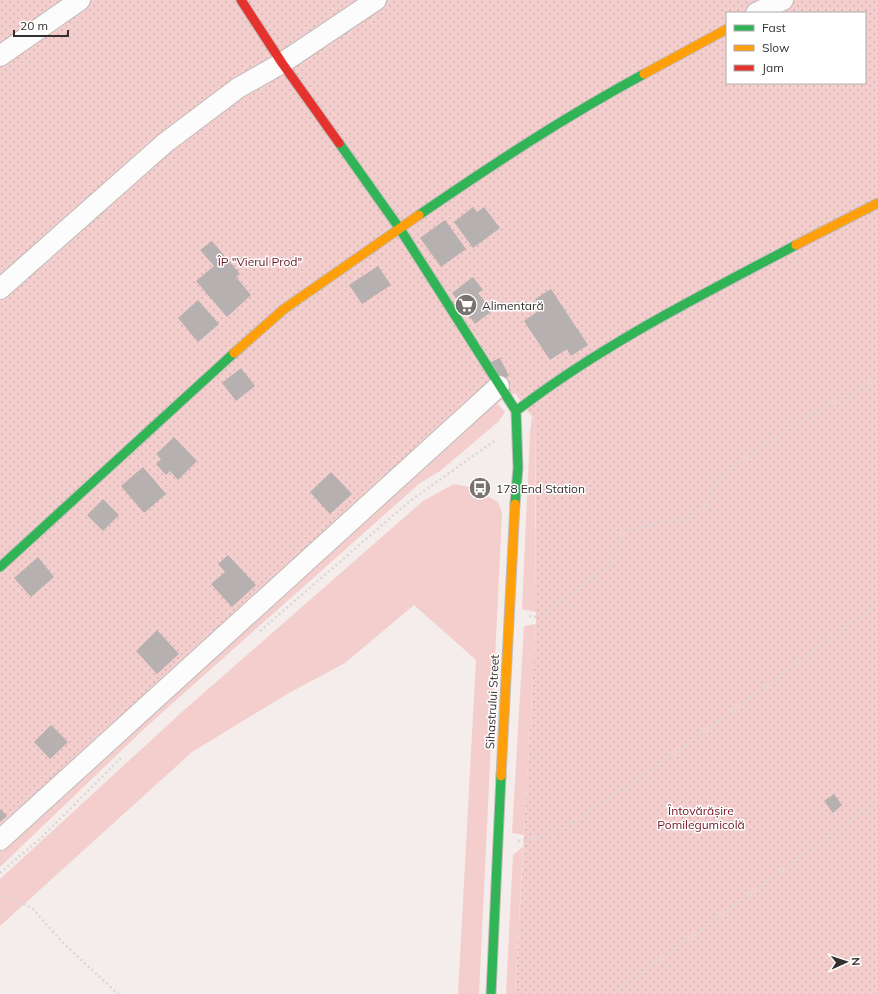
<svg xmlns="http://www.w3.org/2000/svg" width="878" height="994" viewBox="0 0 878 994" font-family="Mulish,sans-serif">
<defs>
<pattern id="garden-dots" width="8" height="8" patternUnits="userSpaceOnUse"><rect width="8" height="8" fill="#f3cecd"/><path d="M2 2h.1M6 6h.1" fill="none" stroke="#d1b1b0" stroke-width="1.8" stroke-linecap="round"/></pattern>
</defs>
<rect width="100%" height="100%" fill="#f4edec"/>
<!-- green -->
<path fill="#f3cecd" d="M497,403L505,412L498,422L440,471L420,483L146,727L0,867V851L477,414Z
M532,417L535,421L536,612L522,609L530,432Z
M454,484L470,487L498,502L502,513L479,994H458L476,660L414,605L345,663L289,693L192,752L0,926V879L182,712L423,501Z
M536,624L524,835L512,833L524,626Z
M523,847L515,994H506L513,855Z"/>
<!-- garden -->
<path fill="url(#garden-dots)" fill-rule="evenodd" d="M0,0H878V994H515L536,624V507L535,421L515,393L477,414L0,851ZM727,13H865V83H727Z"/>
<!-- building -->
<path fill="#b6b0b0" d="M473,207L477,212L484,207L500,228L473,248L454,222Z
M445,220L466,249L441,267L420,238Z
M212,241L240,274L236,277L251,295L227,317L196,281L214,266L200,250Z
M378,266L391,285L362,304L349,285Z
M473,277L483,290L478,293L492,311L475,324L452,293Z
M551,289L588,345L571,356L567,349L550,360L524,321L541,309L535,299Z
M198,300L219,324L198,342L178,318Z
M500,358L509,376L501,380L491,362Z
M241,368L255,386L236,401L222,383Z
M174,437L197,461L178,480L170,471L166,475L156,464L161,459L156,454Z
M143,467L166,494L144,513L121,486Z
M331,472L352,494L330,514L310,492Z
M103,499L119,515L103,531L87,515Z
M228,555L256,585L232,607L211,584L225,572L218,564Z
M38,557L54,577L31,597L14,578Z
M157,630L179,654L157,674L136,651Z
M51,725L68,742L50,759L34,742Z
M834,794L842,805L833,813L824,801Z
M0,809L7,816L0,822Z"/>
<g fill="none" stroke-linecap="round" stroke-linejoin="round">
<!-- street casing -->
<g stroke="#c1bbba" stroke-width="22">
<path id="street" d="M756,13L783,0
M0,56L80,0
M0,289L165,143L238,88L282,63L376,0
M0,840L499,386"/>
</g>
<!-- fast casing -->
<g stroke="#c1bbba" stroke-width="11">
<path id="fast" d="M339,143L400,229L516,411L518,468L515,504
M419,215C492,165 566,116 644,74
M516,411C603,344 700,296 796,245
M0,567L234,353
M491,994L501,776"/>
</g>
<!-- slow casing -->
<g stroke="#c1bbba" stroke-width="11">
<path id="slow" d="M644,74L727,29
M796,245L878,203
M234,353L284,309L419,215
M501,776L515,504"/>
</g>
<!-- jam casing -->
<g stroke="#c1bbba" stroke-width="11">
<path id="jam" d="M241,0L282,63L339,143"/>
</g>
<!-- path -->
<path stroke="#dad7d7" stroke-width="2.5" stroke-dasharray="2 3" stroke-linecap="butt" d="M529,616L536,617L548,610L610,565L619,539L623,532L636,528L686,519L700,511L710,500L714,487L723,474L800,421L878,378
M260,631L410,501L497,439
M518,841L551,835L575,821L671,756L878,604
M0,873L40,839L121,758
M0,896L15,900L32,908L64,944L118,994
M612,994L878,801"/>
<!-- street -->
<use href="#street" stroke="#fdfcfc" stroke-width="20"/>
<!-- fast -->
<use href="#fast" stroke="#30b455" stroke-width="9"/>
<!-- slow -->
<use href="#slow" stroke="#ff9f0a" stroke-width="9"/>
<!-- jam -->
<use href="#jam" stroke="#e5322d" stroke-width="9"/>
</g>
<!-- icons -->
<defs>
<g id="supermarket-disc" transform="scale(1.15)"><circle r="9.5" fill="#787271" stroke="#fff"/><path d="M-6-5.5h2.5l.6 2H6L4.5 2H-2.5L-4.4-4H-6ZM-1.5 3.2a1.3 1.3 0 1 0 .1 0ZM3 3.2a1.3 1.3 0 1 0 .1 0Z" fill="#fff"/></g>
<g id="bus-disc" transform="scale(1.15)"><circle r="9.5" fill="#787271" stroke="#fff"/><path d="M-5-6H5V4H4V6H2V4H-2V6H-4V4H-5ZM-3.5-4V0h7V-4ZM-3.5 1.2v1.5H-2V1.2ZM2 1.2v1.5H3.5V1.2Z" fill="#fff"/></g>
</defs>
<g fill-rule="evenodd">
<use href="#supermarket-disc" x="466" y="305"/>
<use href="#bus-disc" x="480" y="488"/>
</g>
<g text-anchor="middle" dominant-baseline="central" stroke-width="3" stroke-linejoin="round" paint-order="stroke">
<!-- park labels -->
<g font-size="12" fill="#701521" stroke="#fff">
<text x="260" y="261">ÎP "Vierul Prod"</text>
<text x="701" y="810">Întovărășire<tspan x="701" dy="14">Pomilegumicolă</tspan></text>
</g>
<!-- poi labels -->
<g font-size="12" fill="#352f2f" stroke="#fff" text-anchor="start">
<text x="482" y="305">Alimentară</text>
<text x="496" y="488">178 End Station</text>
</g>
<!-- street labels -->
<g font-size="12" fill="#352f2f" stroke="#fff">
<text transform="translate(492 702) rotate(-87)">Sihastrului Street</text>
</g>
</g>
<!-- legend -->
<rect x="726" y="12" width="140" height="72" fill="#ffffff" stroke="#aeacac"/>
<rect x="734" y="25" width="20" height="6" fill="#30b455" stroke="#aeacac"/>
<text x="762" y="32" font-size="12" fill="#352f2f">Fast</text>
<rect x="734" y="45" width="20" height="6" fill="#ff9f0a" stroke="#aeacac"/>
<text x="762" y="52" font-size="12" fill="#352f2f">Slow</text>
<rect x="734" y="65" width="20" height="6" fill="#e5322d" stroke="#aeacac"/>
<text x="762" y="72" font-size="12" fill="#352f2f">Jam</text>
<!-- north arrow -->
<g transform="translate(846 962) rotate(87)" stroke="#ffffff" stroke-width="3" paint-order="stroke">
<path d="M0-3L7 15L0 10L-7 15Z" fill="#352f2f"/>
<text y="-6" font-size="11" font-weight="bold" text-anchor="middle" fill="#352f2f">N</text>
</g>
<!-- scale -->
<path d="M14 30v6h54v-6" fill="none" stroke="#352f2f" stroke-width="2"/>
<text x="20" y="30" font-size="12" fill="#352f2f" stroke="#ffffff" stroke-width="3" paint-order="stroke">20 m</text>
</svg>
